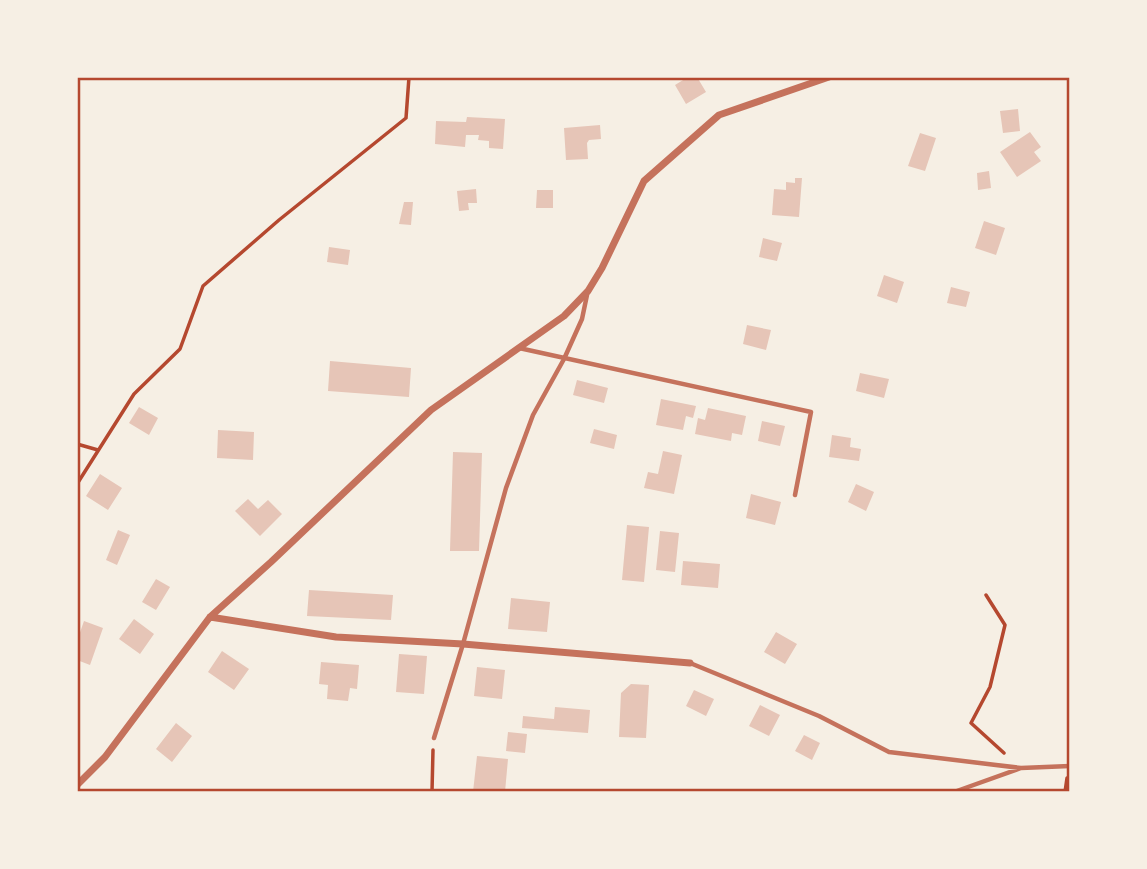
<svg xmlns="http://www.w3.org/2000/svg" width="1147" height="869" viewBox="0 0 1147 869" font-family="Manrope,sans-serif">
<rect width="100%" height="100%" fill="#f6efe4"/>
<!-- building -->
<path fill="#e6c5b7" d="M688,77H697L706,92L686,104L675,85Z
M1018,109L1020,131L1003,133L1000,111Z
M467,117L505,119L503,149L489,148V141L478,140L479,135H466L465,147L435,144L436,121L466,122Z
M600,125L601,139L589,140L587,143L588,159L566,160L564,128Z
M1030,132L1041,147L1034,152L1041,161L1017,177L1000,152Z
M920,133L936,138L925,171L908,166Z
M989,171L991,188L978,190L977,173Z
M795,178H802L799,217L772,215L774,189L786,190V182L795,183Z
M476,189L477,203H468L469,210L459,211L457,191Z
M537,190H553V208H536Z
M404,202H413L411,225L399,224Z
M984,221L1005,228L996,255L975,248Z
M763,238L782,243L777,261L759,257Z
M329,247L350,250L348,265L327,262Z
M884,275L904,282L897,303L877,296Z
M951,287L970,292L966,307L947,303Z
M747,325L771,330L766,350L743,344Z
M330,361L411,368L409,397L328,391Z
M860,373L889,379L884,398L856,391Z
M577,380L608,388L604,403L573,395Z
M661,399L696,406L693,418L686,416L683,430L656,425Z
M139,407L158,418L149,435L129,423Z
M708,408L746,416L742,435L732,433L731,441L695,434L698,418L705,420Z
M762,421L785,426L780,446L758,441Z
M594,429L617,435L614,449L590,443Z
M218,430L254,432L253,460L217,458Z
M832,435L851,438L850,447L861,449L859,461L829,457Z
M663,451L682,455L674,494L644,488L648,472L658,474Z
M453,452L482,453L479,551H450Z
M100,474L122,488L108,510L86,496Z
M856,484L874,492L866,511L848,502Z
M751,494L781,502L775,525L746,518Z
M248,499L258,509L268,500L282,514L260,536L235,511Z
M627,525L649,527L644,582L622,580Z
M118,530L130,535L117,565L106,560Z
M660,531L679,533L675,572L656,570Z
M683,561L720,564L718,588L681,585Z
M156,579L170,587L156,610L142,602Z
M309,590L393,595L391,620L307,616Z
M511,598L550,602L547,632L508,629Z
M134,619L154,634L140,654L119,639Z
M84,621L103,628L90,665L77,660V641Z
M776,632L797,644L785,664L764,652Z
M222,651L249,669L234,690L208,672Z
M399,654L427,656L424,694L396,692Z
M321,662L359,665L357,689L350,688L348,701L327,699L328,685L319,684Z
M477,667L505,670L502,699L474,696Z
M631,684L649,685L646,738L619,737L621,693Z
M694,690L714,699L706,716L686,706Z
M760,705L780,715L769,736L749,726Z
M555,707L590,710L588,733L522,728L523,716L554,719Z
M176,723L192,736L172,762L156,749Z
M508,732L527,734L525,753L506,751Z
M804,735L820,743L812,760L795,751Z
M477,756L508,759L505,792H473Z"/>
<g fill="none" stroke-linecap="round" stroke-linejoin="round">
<!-- path -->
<path stroke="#b5482f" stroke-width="3.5" d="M77,444L98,450
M77,484L134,394L180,349L203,286L279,220L406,118L409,77
M986,595L1005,625L990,687L971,723L1004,753
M432,792L433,750
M1065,792L1067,778"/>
<!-- service -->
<path stroke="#c5725c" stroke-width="4.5" d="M519,348L811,412L795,495
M690,663L819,716L889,752L1021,768
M434,738L463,644L506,488L533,415L564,359L582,319L587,295
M954,792L1021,768L1070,766"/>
<!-- minor -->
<path stroke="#c5725c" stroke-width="7" d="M210,617L336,637L463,644L690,663
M77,785L105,757L210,617L271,562L431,410L564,316L588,291L602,268L644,181L719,115L829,77"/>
</g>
<!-- border -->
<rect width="1147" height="869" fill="none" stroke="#f6efe4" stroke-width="158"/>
<rect x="79" y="79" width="989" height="711" fill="none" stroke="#b5482f" stroke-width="2.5"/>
</svg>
